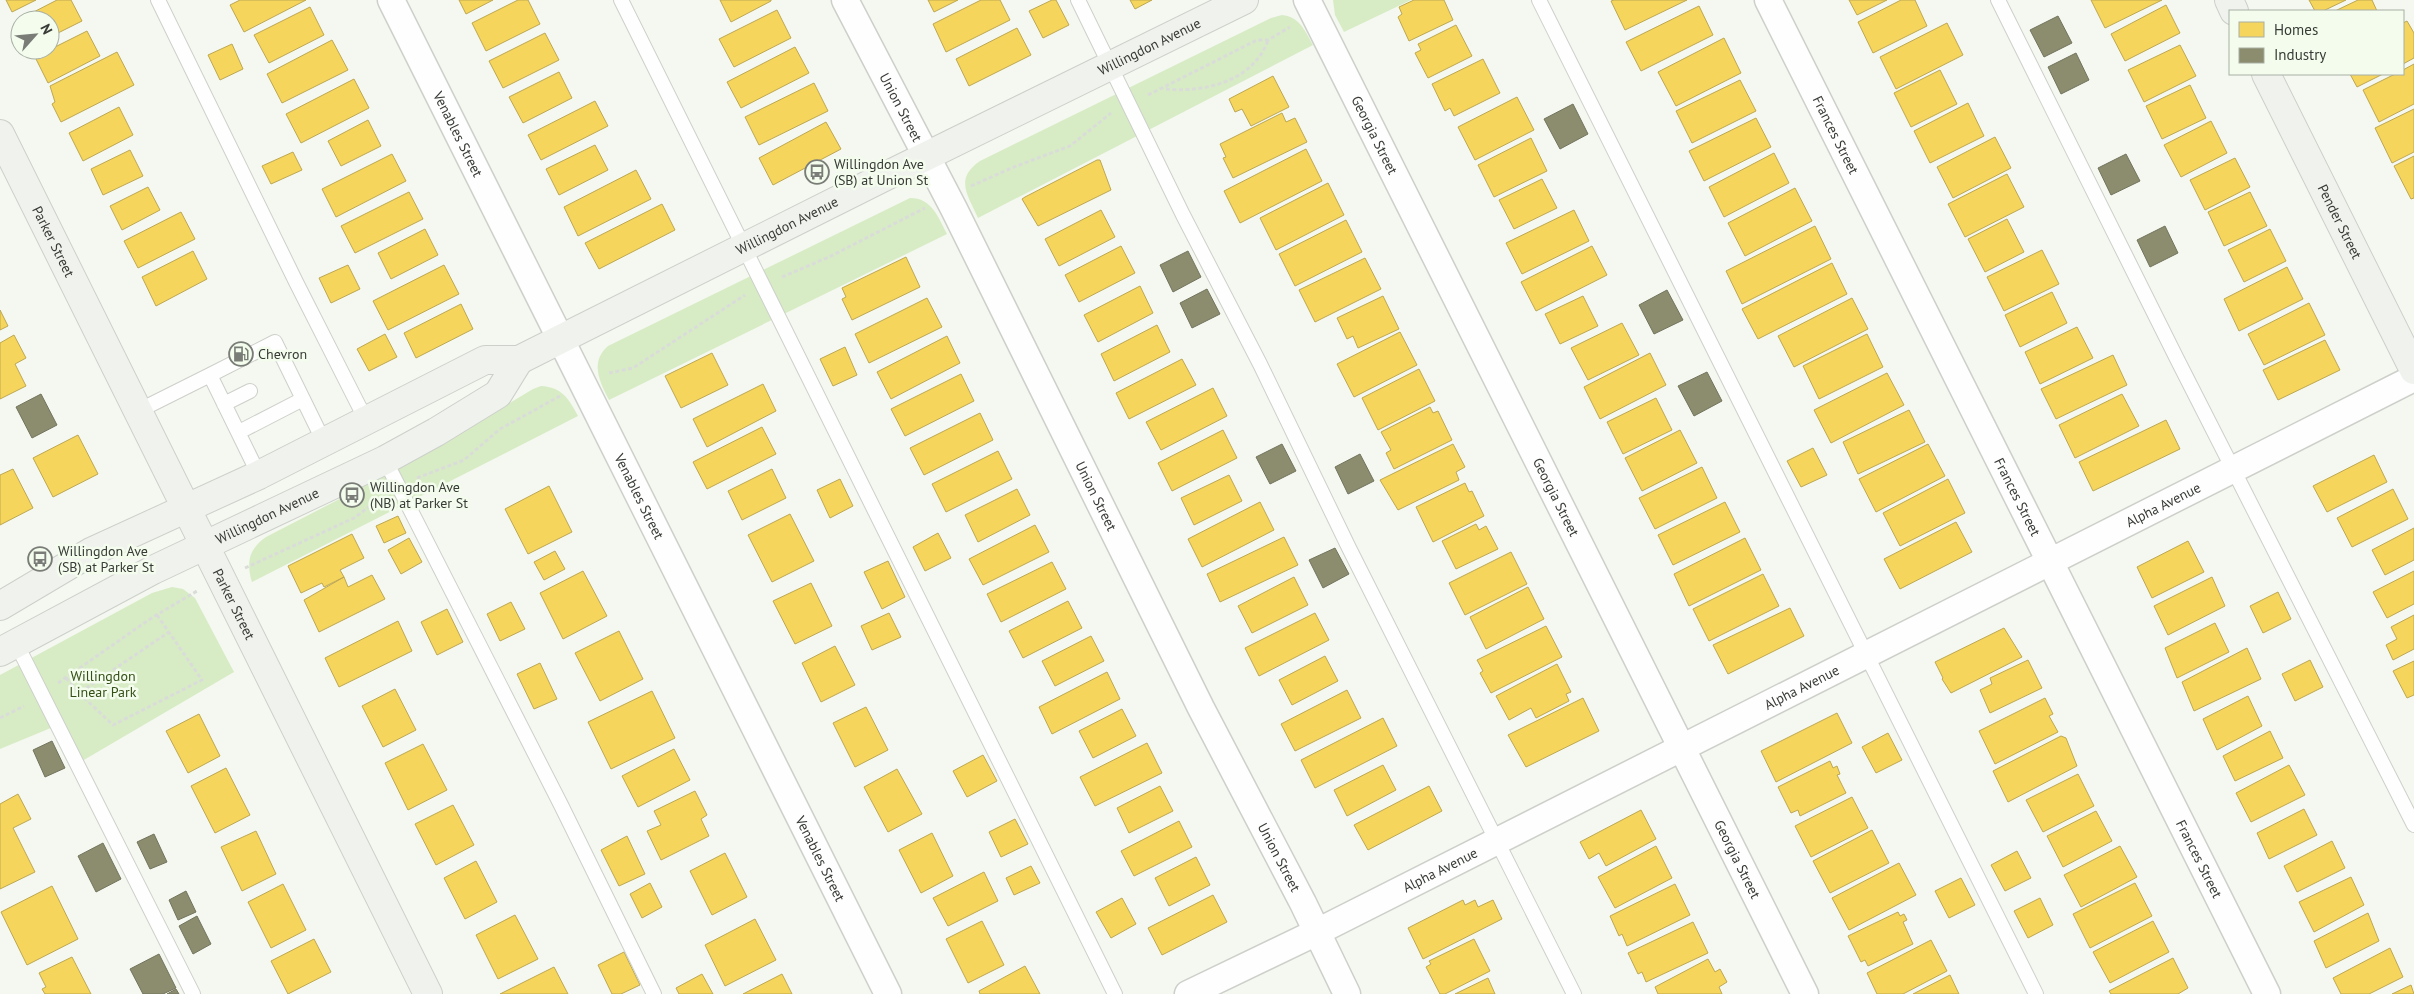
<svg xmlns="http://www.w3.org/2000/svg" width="2414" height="994" viewBox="0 0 2414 994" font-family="'PT Sans',sans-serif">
<rect width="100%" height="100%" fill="#f4f8f0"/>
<!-- green -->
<path fill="#d7ecc5" d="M1333,0H1411L1344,32L1335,15Z
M1282,15C1300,17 1305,31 1313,45L978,218C968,195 954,179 980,161L1271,18Z
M910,198C932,198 938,217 947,234L609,400C599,381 590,362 608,346Z
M541,386C562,387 569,399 578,416L252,582C246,562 249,549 266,537L409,463L533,389Z
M172,587L183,589L195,598L234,672L77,764L58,725L0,749V675L152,593Z"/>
<!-- homes -->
<path fill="#f6d55c" stroke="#bda751" d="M6,0H36L12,12Z
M57,0H71L82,21L50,37V20H22V18Z
M240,0H306L244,32L230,5Z
M459,0H493L466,14Z
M518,0H528L540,24L486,51L472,23Z
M720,0H771V1L731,22Z
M928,0H958L934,12Z
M981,0H1000L1010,20L946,52L933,24Z
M1052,0H1056L1069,25L1043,38L1029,11Z
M1130,0H1152L1135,9Z
M1414,0H1444L1453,20L1409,41L1398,17L1402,14L1399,7Z
M1614,0H1687L1625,30L1611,1Z
M1849,0H1887L1857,15Z
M1901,0H1915L1927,26L1873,53L1858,22Z
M2091,0H2162L2105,28Z
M2309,0H2346L2323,11H2315Z
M2358,0H2372L2377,11H2335Z
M2166,5L2180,33L2125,61L2111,34Z
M1699,6L1713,35L1641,71L1626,42Z
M310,7L324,35L269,63L254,35Z
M777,10L791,38L734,67L719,39Z
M2407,21L2414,33V58L2403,64V23Z
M1947,23L1963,55L1896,89L1880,57Z
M1456,25L1472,56L1428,78L1415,53L1421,50L1418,44Z
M1017,28L1031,55L969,86L956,59Z
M87,31L100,56L48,83L35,57Z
M545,33L559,60L503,88L489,61Z
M1724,38L1741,73L1676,106L1658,72Z
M332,40L348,70L282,103L267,74Z
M232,44L243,69L220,80L208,55Z
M2180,45L2196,76L2144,102L2128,70Z
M795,47L809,73L741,108L727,82Z
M117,52L134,85L61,122L52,104L55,102L50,86Z
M1483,59L1500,93L1454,116L1450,108L1445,111L1432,84Z
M2414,64V104L2379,122L2363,90L2395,74H2403V70Z
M1940,70L1957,104L1911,127L1894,93Z
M559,72L572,98L523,123L509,97Z
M2350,74H2383L2357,87Z
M1273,76L1289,107L1251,126L1242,109L1235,112L1229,99Z
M354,79L369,108L301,143L286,114Z
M1740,80L1756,111L1692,143L1676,111Z
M814,83L828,111L759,145L745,117Z
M2190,85L2206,118L2162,139L2146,106Z
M1517,97L1534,130L1475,160L1458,127Z
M595,101L608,126L541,160L528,135Z
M1968,103L1984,136L1930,163L1914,131Z
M119,107L133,135L83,161L69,133Z
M2414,109V152L2392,163L2375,128Z
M1282,113L1286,122L1295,118L1307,142L1233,178L1223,158L1226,157L1220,144Z
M1756,118L1771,147L1704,181L1689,151Z
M368,120L381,146L341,166L328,141Z
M2211,121L2227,153L2181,177L2164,145Z
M826,122L841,149L773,185L759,158Z
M1995,137L2011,168L1953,198L1937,167Z
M1531,138L1547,171L1494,197L1478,165Z
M595,145L608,170L559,195L546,169Z
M1306,149L1322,181L1240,223L1224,191Z
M130,150L143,176L103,195L91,169Z
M293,152L302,170L271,184L262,166Z
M1774,153L1789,183L1724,217L1709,187Z
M392,154L406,181L336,217L322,189Z
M2414,156V198L2411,199L2394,166Z
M2235,158L2250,187L2205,210L2190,180Z
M1097,160H1100L1111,190L1038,226L1022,199L1025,197Z
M636,170L651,199L578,236L564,207Z
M2007,174L2024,207L1965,237L1948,204Z
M1542,179L1557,208L1514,229L1499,200Z
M1328,183L1344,215L1276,250L1260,218Z
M148,187L160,210L122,230L110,206Z
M1795,188L1812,221L1745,256L1728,223Z
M409,192L423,219L355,253L341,226Z
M2250,192L2267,226L2224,246L2208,212Z
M662,204L675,230L599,269L585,243Z
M1101,210L1115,237L1059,266L1045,239Z
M1574,210L1589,241L1522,274L1506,243Z
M181,212L195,239L138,268L124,241Z
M2007,219L2024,252L1985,272L1968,239Z
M1346,220L1362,252L1295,286L1279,254Z
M1815,226L1831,259L1742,304L1726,271Z
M425,229L438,255L391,279L378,253Z
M2270,229L2286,261L2244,282L2228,250Z
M1121,246L1135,273L1079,302L1065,275Z
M1592,246L1607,275L1536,311L1521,282Z
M2042,250L2059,284L2004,311L1987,277Z
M193,251L207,279L156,306L142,277Z
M906,257L920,287L852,320L842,299L846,297L842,288Z
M1365,258L1381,289L1315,322L1299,290Z
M1832,263L1847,294L1758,339L1742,309Z
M348,265L360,289L331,303L319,278Z
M444,265L459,294L388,330L373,301Z
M2287,267L2303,299L2239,331L2224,299Z
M1140,286L1153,313L1098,342L1084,315Z
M2052,292L2067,323L2020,347L2005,315Z
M1383,296L1399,329L1358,348L1353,336L1347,339L1337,318Z
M1583,296L1598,326L1560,344L1545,314Z
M927,298L942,327L869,363L855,334Z
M1852,298L1868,329L1794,367L1778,336Z
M2309,303L2325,335L2264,365L2248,334Z
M461,304L473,329L416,358L404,333Z
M0,310L8,326L0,330Z
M1622,323L1639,355L1588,380L1571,348Z
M1157,325L1170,352L1114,381L1101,354Z
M2077,327L2093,358L2040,384L2025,352Z
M1400,332L1417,365L1354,397L1337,364Z
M385,334L397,357L369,371L357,349Z
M1867,334L1883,367L1819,399L1803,366Z
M14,335L26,358L15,364L26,386L0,399V343Z
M947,336L960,363L891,399L877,372Z
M2325,340L2340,370L2278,400L2263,370Z
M845,347L857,375L833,386L820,359Z
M712,353L728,385L681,408L665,376Z
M1650,353L1666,385L1600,419L1584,387Z
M2113,355L2127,385L2056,419L2041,389Z
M1182,359L1196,385L1129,419L1116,393Z
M1419,369L1435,401L1378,430L1362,398Z
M1887,373L1904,405L1831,443L1814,410Z
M961,374L974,401L905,436L891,409Z
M763,384L776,411L707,447L693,419Z
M1213,388L1227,416L1161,450L1146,422Z
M2122,394L2139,426L2075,458L2059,425Z
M1656,398L1672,430L1623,454L1607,422Z
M1430,407L1433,413L1438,411L1452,440L1394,469L1386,453L1391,450L1381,432Z
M1909,410L1925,442L1858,474L1843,442Z
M980,413L993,440L924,475L910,448Z
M2166,420L2180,449L2093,491L2079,462Z
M762,427L776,454L707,489L693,462Z
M1223,430L1237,458L1172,491L1158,463Z
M1680,430L1697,463L1642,491L1625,458Z
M78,435L98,474L53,497L33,458Z
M1453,444L1465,467L1456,472L1459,480L1398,510L1380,480Z
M1928,444L1945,476L1876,512L1859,479Z
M1813,448L1827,475L1801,487L1787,461Z
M998,451L1012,479L946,512L932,484Z
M2374,455L2387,482L2327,512L2313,486Z
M1702,467L1717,498L1655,529L1639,498Z
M13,469L33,508L0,525V475Z
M772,469L786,498L742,520L728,491Z
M1229,475L1242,501L1194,525L1181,498Z
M840,479L853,506L830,518L817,490Z
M1948,479L1965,513L1900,546L1883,513Z
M1465,483L1469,492L1472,491L1484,516L1433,542L1416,507Z
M549,486L572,532L528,554L505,509Z
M1017,489L1030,515L978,542L965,515Z
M2393,489L2408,519L2352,547L2337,518Z
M1260,502L1274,530L1202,567L1188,539Z
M1725,502L1740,532L1673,565L1658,535Z
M790,514L814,561L772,582L748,535Z
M398,516L406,533L384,543L376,526Z
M1956,522L1972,552L1900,589L1884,559Z
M1476,524L1479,530L1486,526L1498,549L1456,569L1442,541Z
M1035,525L1049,552L983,585L969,559Z
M2414,528V560L2385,575L2372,550Z
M938,533L951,558L925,571L913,547Z
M352,534L364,558L340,570L344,577L324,587L322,583L301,593L288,566Z
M1284,537L1298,565L1220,602L1207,574Z
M409,538L422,562L401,574L388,550Z
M1745,538L1761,570L1689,606L1674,574Z
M2188,541L2204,572L2152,598L2137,567Z
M555,551L565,569L544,580L534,562Z
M1511,552L1527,584L1465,615L1449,583Z
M888,561L905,597L882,609L864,572Z
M1052,562L1066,589L1001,622L987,594Z
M583,571L607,616L563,639L540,593Z
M2414,571V604L2387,618L2373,592Z
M1763,574L1779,606L1709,641L1693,609Z
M372,575L385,599L319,632L304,600L344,577L348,587Z
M1294,577L1308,605L1252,633L1238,606Z
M2212,577L2225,606L2168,635L2154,606Z
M811,583L832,626L795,644L773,601Z
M1528,587L1544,619L1486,649L1470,617Z
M2278,592L2291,619L2263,633L2250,606Z
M1068,601L1082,628L1023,658L1009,631Z
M511,602L525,629L500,641L487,614Z
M1790,608L1804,636L1728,674L1713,645Z
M447,609L463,642L437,655L421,622Z
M889,613L901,637L872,650L861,626Z
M1315,613L1329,640L1259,676L1245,648Z
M2414,615V649L2393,660L2386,645L2397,639L2391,627Z
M398,621L412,651L339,687L325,658Z
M2215,623L2229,652L2177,678L2165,648Z
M1546,626L1562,657L1491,693L1480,673L1483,671L1477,660Z
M2004,628L2022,657L1951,693L1942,679L1943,678L1935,662Z
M619,631L643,679L600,701L575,653Z
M1091,636L1104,661L1055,686L1042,661Z
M835,646L855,685L821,702L802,663Z
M2247,648L2261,679L2194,711L2182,682Z
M1325,656L1338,681L1292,705L1279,680Z
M2028,660L2042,688L1990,713L1980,690L1992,684L1990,678Z
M2310,660L2323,687L2295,701L2282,674Z
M2414,661V695L2407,698L2393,671Z
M540,663L557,699L534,709L517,674Z
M1557,664L1571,692L1566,694L1569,701L1536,718L1531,708L1509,720L1496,696Z
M1107,672L1120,699L1052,734L1039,707Z
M395,689L416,730L383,747L362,706Z
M1347,690L1361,718L1295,751L1281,724Z
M652,691L675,738L611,769L588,722Z
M2248,696L2262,726L2217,750L2203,719Z
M1583,698L1599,731L1526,767L1508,735Z
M2045,698L2053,714L2049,716L2058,732L1995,764L1979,731Z
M866,707L888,750L855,767L833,723Z
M1122,709L1136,736L1093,758L1079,731Z
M1837,713L1852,743L1776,782L1761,751Z
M199,714L220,756L188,773L166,731Z
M1383,718L1397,746L1315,788L1301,760Z
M2270,731L2283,758L2235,781L2223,756Z
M1888,733L1902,760L1876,773L1862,747Z
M2061,736L2066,738L2077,766L2008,802L1993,771Z
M1147,743L1162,773L1095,806L1080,777Z
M423,744L447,790L408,810L385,763Z
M674,749L690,780L638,807L622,776Z
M983,755L997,781L967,797L953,771Z
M1830,761L1833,768L1837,766L1840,774L1837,775L1846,793L1800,816L1798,810L1791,813L1778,787Z
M1383,765L1396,790L1347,816L1334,790Z
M2289,765L2305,795L2251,822L2236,793Z
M226,768L250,815L215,833L191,786Z
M897,769L922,814L888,832L864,787Z
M2078,774L2094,806L2043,832L2026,800Z
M1160,786L1173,811L1129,833L1117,808Z
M1429,786L1442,811L1368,850L1354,825Z
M695,791L707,815L701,819L709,836L661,860L647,831L661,825L654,811Z
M18,794L31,819L13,828L35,872L0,889V804Z
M1852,797L1868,828L1811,857L1795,826Z
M453,805L474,845L436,865L415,824Z
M2304,809L2317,835L2269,859L2257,833Z
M1641,810L1656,839L1606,866L1599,853L1589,859L1580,842Z
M2096,811L2112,841L2063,867L2047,836Z
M1015,819L1028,844L1001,857L989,832Z
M1179,821L1192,847L1134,876L1121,851Z
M1872,830L1889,863L1830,893L1813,861Z
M256,831L276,874L242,891L221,847Z
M932,833L953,876L921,893L899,850Z
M627,836L645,874L619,886L601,850Z
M2332,841L2345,868L2297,892L2284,866Z
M1656,846L1672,878L1615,908L1598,877Z
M2120,846L2137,877L2081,907L2064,875Z
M2017,851L2031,878L2005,891L1991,865Z
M725,853L747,897L712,915L690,871Z
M1196,857L1210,885L1169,906L1155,878Z
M476,861L497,902L465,919L444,878Z
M1899,863L1916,895L1849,930L1832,898Z
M1031,866L1040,883L1014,895L1006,878Z
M984,872L998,901L948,926L933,898Z
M2351,877L2364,905L2314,932L2299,902Z
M1961,878L1975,905L1949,918L1935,891Z
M650,883L662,907L642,918L630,894Z
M2135,883L2152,916L2090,948L2073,914Z
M283,884L306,930L271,948L248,902Z
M1675,884L1690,915L1627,946L1622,934L1619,936L1610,916Z
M52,886L78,939L27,965L1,912Z
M1213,895L1227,922L1162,955L1148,928Z
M1122,898L1136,924L1111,938L1096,912Z
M2040,898L2053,925L2028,938L2014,911Z
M1463,900L1465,905L1475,900L1478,907L1493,900L1502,919L1423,959L1408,928Z
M1898,912L1900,916L1904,914L1907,920L1903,922L1913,944L1868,966L1865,960L1861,962L1848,936Z
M2368,913L2379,941L2326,968L2314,941Z
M515,915L538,959L498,979L476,935Z
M755,919L776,960L725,986L705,945Z
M982,921L1004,965L968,983L946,939Z
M2153,921L2169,952L2110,983L2093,952Z
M1693,922L1708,953L1646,982L1642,972L1638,974L1628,953Z
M314,939L331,972L288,994L271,961Z
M1474,939L1490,971L1445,994H1440L1426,967L1431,964L1429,961Z
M1931,940L1947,971L1903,994H1877L1867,973Z
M2390,948L2403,977L2369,994H2341L2333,978Z
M624,952L640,985L621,994H612L598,965Z
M72,957L91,994H45L42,989L46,987L39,973Z
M2173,958L2188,988L2178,994H2111L2109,991Z
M1708,959L1715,972L1720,969L1727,982L1719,987L1722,994H1658L1655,987Z
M1025,966L1040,994H980L979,991Z
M554,967L568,994H500Z
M702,974L713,994H679L676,988Z
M782,974L792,994H743Z
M1950,975L1959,994H1913Z
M1488,978L1495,994H1455Z
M2411,985L2414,994H2392Z"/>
<!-- industry -->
<path fill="#8c8c6e" stroke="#73745d" d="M2058,16L2072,43L2044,57L2030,30Z
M2076,53L2089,80L2061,94L2048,67Z
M1573,104L1588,134L1560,149L1544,119Z
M2126,154L2140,181L2111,195L2098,168Z
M2165,226L2178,253L2150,267L2137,240Z
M1188,251L1201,277L1173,292L1160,265Z
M1207,289L1220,314L1192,328L1180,303Z
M1667,290L1683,320L1654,334L1639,305Z
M1707,372L1722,401L1694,416L1678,386Z
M41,394L57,425L32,438L16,407Z
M1282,444L1296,471L1270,484L1256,457Z
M1360,454L1374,481L1348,494L1335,467Z
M1335,548L1349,574L1323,588L1309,560Z
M52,741L65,768L45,777L33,750Z
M154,834L167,862L150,869L137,842Z
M103,843L121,879L96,892L78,856Z
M186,891L196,912L178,920L169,900Z
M197,916L211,944L193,954L179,926Z
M159,954L176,988L163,994H143L130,969Z
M176,989L179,994H167Z"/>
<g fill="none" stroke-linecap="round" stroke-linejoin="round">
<!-- lane casing -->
<g stroke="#cdd0ca" stroke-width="16">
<path id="lane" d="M158,0L296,282L366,420
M621,0L1115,994
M1078,0L1183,215L1260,364L1349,548L1574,994
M1539,0L2036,994
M1998,0L2177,359L2414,825
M224,404L250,391
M138,411L210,375
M239,432L303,399
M385,460L561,805L654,994
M259,475L210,375L275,342L324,442
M16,643L193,994"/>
</g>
<!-- street casing -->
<g stroke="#cdd0ca" stroke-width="29">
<g id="street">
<path id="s1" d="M391,0L888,994"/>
<path id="s2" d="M845,0L954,209L1201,708L1303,903L1347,994"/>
<path id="s3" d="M1307,0L1805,994"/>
<path id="s4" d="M1768,0L2267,994"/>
<path id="s5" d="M1188,994L1317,932L2414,378"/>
</g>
</g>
<!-- secondary casing -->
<g stroke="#cdd0ca" stroke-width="30">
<g id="secondary">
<path d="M2229,0L2234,11"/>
<path id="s6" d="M2266,74L2414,370"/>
<path id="s7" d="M0,134L428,994"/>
<path id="s8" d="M0,606L91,552L259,475L485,360H519L890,174L1244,0"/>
<path id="s9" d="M0,652L153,570L385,460L436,432L498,394L519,360"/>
</g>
</g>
<!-- path -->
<path stroke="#dadcd9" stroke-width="3" stroke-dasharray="4 2.5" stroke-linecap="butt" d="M1166,89C1204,93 1254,81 1268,40
M1148,95L1257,40H1268L1290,27
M971,186L1014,167L1070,146L1111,113
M782,277L829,257L925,208
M609,373L633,368L745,295
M417,478L464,460L500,429L560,396
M245,568L354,518L381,498
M157,615L202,680L113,725L79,693L169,632
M66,678L79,692
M58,683L153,617L197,591
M0,718L24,706"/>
<!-- lane -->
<use href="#lane" stroke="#fdfefd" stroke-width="14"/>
<!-- street -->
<use href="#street" stroke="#fdfefd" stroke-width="26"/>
<!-- secondary -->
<use href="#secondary" stroke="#f0f2ee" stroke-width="28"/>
</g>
<!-- icons -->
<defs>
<g id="bus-ring" transform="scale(1.25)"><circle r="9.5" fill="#f3fced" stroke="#7a7d77" stroke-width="1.5"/><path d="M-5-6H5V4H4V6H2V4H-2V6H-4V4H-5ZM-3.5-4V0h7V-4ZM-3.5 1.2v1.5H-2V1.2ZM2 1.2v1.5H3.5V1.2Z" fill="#7a7d77"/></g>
<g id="fuel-ring" transform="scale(1.25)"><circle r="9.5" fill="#f3fced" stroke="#7a7d77" stroke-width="1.5"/><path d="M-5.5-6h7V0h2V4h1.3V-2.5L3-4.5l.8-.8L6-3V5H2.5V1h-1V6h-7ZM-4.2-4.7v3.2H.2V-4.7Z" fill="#7a7d77"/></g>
</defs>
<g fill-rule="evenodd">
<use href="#bus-ring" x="817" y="172"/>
<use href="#fuel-ring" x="241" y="354"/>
<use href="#bus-ring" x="352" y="495"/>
<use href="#bus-ring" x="40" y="559"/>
</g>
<g text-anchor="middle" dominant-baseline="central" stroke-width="5" stroke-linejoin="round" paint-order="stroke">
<!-- street labels -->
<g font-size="14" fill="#383b36" stroke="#f3fced">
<text stroke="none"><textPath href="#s8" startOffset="1282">Willingdon Avenue</textPath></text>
<text stroke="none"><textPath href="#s2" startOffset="121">Union Street</textPath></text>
<text stroke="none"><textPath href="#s1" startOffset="150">Venables Street</textPath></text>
<text stroke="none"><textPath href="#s3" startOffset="151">Georgia Street</textPath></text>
<text stroke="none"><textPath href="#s4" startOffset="151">Frances Street</textPath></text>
<text stroke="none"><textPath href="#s6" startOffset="165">Pender Street</textPath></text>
<text stroke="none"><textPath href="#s8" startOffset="878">Willingdon Avenue</textPath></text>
<text stroke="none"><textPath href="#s7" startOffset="120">Parker Street</textPath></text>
<text stroke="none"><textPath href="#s1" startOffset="555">Venables Street</textPath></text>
<text stroke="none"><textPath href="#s2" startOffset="556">Union Street</textPath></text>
<text stroke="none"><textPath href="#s3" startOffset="556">Georgia Street</textPath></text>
<text stroke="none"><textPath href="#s4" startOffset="556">Frances Street</textPath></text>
<text stroke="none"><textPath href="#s5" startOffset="1091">Alpha Avenue</textPath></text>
<text stroke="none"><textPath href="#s9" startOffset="300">Willingdon Avenue</textPath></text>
<text stroke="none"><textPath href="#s7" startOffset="525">Parker Street</textPath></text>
<text stroke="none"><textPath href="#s5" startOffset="686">Alpha Avenue</textPath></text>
<text stroke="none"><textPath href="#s2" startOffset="961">Union Street</textPath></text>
<text stroke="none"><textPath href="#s1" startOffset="960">Venables Street</textPath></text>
<text stroke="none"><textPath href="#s3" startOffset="961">Georgia Street</textPath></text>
<text stroke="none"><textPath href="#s4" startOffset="961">Frances Street</textPath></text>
<text stroke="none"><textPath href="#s5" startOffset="281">Alpha Avenue</textPath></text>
</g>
<!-- poi labels -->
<g font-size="14" fill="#383b36" stroke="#f3fced" text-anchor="start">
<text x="834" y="164">Willingdon Ave<tspan x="834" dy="16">(SB) at Union St</tspan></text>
<text x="258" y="354">Chevron</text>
<text x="370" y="487">Willingdon Ave<tspan x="370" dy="16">(NB) at Parker St</tspan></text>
<text x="58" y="551">Willingdon Ave<tspan x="58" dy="16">(SB) at Parker St</tspan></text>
</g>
<!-- park labels -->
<g font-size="14" fill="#355016" stroke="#f3fced">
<text x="103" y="676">Willingdon<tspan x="103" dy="16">Linear Park</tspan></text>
</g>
</g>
<!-- legend -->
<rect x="2229" y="10" width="175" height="65" fill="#f3fced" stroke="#a8afa4"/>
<rect x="2239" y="22" width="25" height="15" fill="#f6d55c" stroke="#a8afa4"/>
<text x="2274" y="35" font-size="15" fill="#383b36">Homes</text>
<rect x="2239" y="48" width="25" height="15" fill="#8c8c6e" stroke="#a8afa4"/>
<text x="2274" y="60" font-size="15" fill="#383b36">Industry</text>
<!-- north arrow -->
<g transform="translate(35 35) rotate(63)"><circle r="24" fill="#f3fced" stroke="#a8afa4"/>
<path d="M0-4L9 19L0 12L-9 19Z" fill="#7a7d77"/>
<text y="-8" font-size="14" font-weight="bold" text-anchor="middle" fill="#383b36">N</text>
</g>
</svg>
